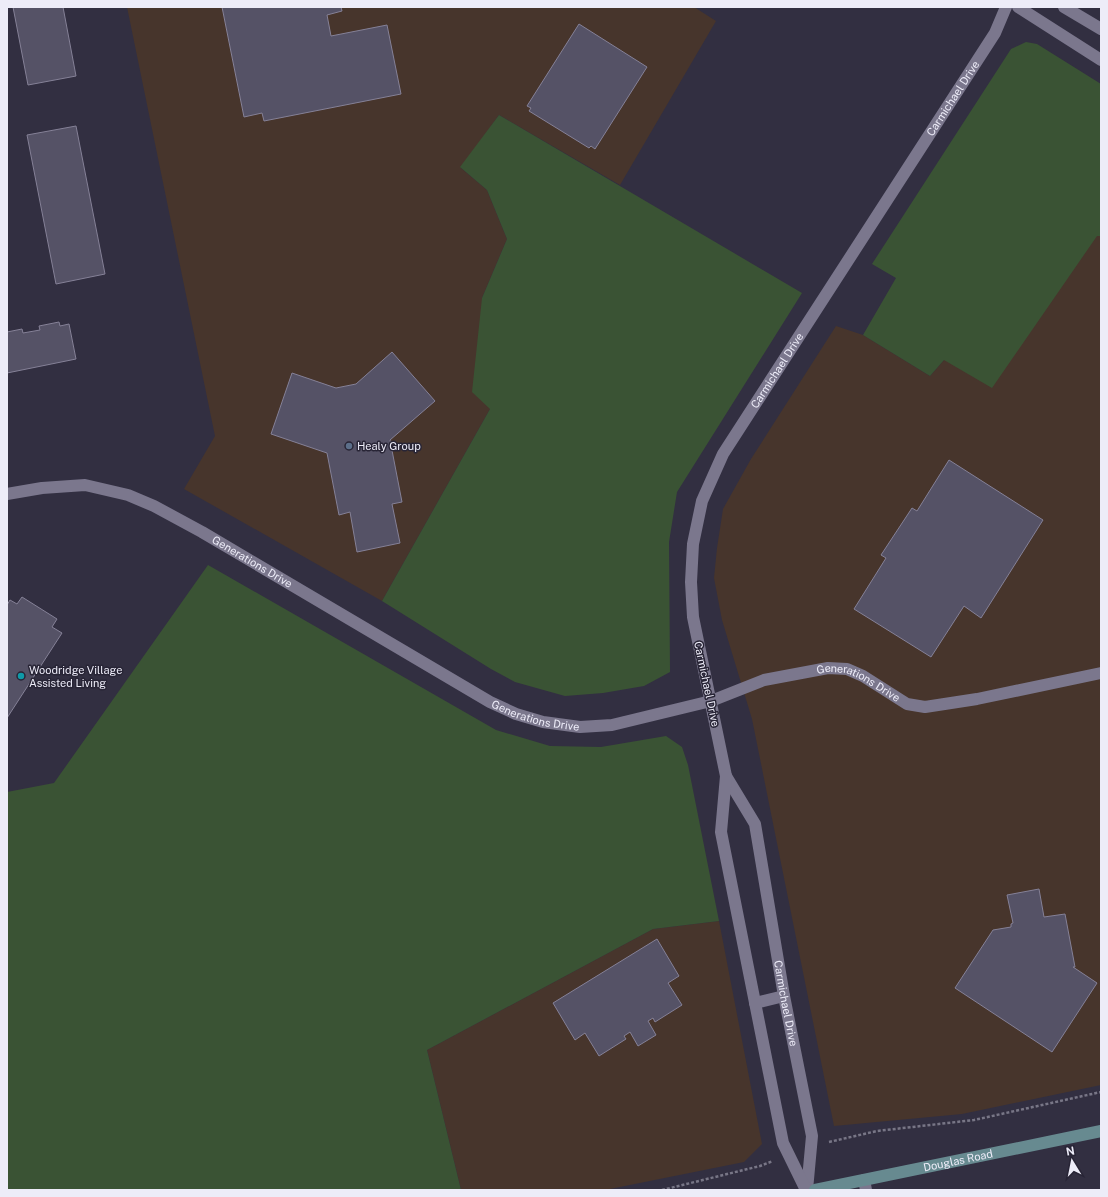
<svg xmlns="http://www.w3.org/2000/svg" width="1108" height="1197" viewBox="0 0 1108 1197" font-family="'Public Sans',sans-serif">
<rect width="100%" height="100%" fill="#322f41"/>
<!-- commercial -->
<path fill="#47352c" d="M127,7H694L716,21L620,185L499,115L461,168L487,190L507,239L482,298L490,409L382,601L184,489L215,436Z
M1097,235L1101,236V1085L962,1114L834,1126L752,719L722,620L714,578L717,548L723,509L751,459L836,326L863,335L930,376L944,360Z
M719,921L762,1144L744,1162L605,1190H461L427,1050L653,929Z"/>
<!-- green -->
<path fill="#3a5334" d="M1026,42L1037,44L1101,84V236H1097L992,388L944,360L930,376L863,335L896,278L872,264L1011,49Z
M499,115L802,293L677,492L669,542L670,672L644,686L603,693L565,696L515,682L491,669L382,601L490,409L472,392L482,298L507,239L487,190L460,167Z
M208,565L496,730L550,746L601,747L666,736L682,747L688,765L719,921L653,929L427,1050L461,1190H7V792L54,783Z"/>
<!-- building -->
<path fill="#555266" stroke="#858197" d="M13,7H63L76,76L28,85Z
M222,7H341L342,11L327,15L331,36L387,25L401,94L264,121L262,113L244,117Z
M579,24L647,67L595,149L591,146L589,148L529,111L531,108L527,106Z
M76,126L105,274L56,284L27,135Z
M59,322L60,326L69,324L76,359L7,373V332L22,329L23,333L40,330L39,326Z
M392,352L435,401L390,440L402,502L392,504L400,543L357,552L350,512L339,515L327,453L271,434L292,373L336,388L356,384Z
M949,460L1043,520L981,618L964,606L931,657L854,609L886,558L881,555L912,508L917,511Z
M22,597L57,619L52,627L62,633L7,718V605L10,600L17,604Z
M1039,889L1044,917L1065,914L1075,967H1073L1097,983L1052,1052L955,988L993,930L1011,927V924L1013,923L1007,895Z
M657,939L679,976L668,983L682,1005L655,1022L653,1018L648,1021L656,1035L638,1046L630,1032L624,1036L626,1039L599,1056L585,1033L575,1040L553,1003Z"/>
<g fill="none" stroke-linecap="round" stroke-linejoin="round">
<!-- path -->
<path stroke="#787686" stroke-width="2.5" stroke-dasharray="3 2" stroke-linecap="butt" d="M829,1142L877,1131L974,1120L1101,1092
M662,1190L760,1166L773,1161"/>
<!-- lane -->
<path stroke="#7b778d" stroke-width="12" d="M864,1180L866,1190"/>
<!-- street -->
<g stroke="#7b778d" stroke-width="12">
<path d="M1018,7L1101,60"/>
<path d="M1064,7L1101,29"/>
<path id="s1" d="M7,494L42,488L85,485L128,495L154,506L202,532L490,702L516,714L543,722L580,727L612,725L711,701L764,680L828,668L847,669L863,676L907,704L925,707L977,699L1101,673"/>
<path id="s2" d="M726,776L755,824L784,996L812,1136L807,1190"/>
<path d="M755,1003L784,996"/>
<path id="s3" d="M806,1190L783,1143L721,832L726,776L693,617L691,582L693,544L702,501L723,454L995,33L1006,7"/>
</g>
<!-- secondary -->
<path stroke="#678a90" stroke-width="12" id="s4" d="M815,1190L1101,1131"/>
</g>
<!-- markers -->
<circle fill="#5c6f8a" stroke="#282536" stroke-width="1.5" cx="349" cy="446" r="4"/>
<circle fill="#0f9aa8" stroke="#282536" stroke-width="1.5" cx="21" cy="676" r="4"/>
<g text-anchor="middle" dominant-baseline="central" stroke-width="3" stroke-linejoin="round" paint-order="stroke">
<!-- street labels -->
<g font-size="11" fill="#edecf8" stroke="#282536">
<text stroke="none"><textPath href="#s3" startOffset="1180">Carmichael Drive</textPath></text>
<text stroke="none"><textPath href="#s3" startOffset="856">Carmichael Drive</textPath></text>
<text stroke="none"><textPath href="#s1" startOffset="264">Generations Drive</textPath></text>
<text transform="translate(707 684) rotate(78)">Carmichael Drive</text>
<text stroke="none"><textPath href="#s1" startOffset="924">Generations Drive</textPath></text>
<text stroke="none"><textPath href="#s1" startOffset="588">Generations Drive</textPath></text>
<text stroke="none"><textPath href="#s2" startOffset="238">Carmichael Drive</textPath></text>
<text stroke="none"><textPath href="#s4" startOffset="146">Douglas Road</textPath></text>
</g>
<!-- poi labels -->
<g font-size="11" fill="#edecf8" stroke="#282536" text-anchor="start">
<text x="357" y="446">Healy Group</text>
<text x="29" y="670">Woodridge Village<tspan x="29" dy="13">Assisted Living</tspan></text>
</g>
</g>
<!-- border -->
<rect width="1108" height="1197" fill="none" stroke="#edecf8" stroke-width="16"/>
<!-- north arrow -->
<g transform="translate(1072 1161) rotate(350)" stroke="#282536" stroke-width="3" paint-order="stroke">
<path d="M0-3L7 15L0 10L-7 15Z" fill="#edecf8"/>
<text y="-6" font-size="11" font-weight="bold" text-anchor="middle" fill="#edecf8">N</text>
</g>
</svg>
